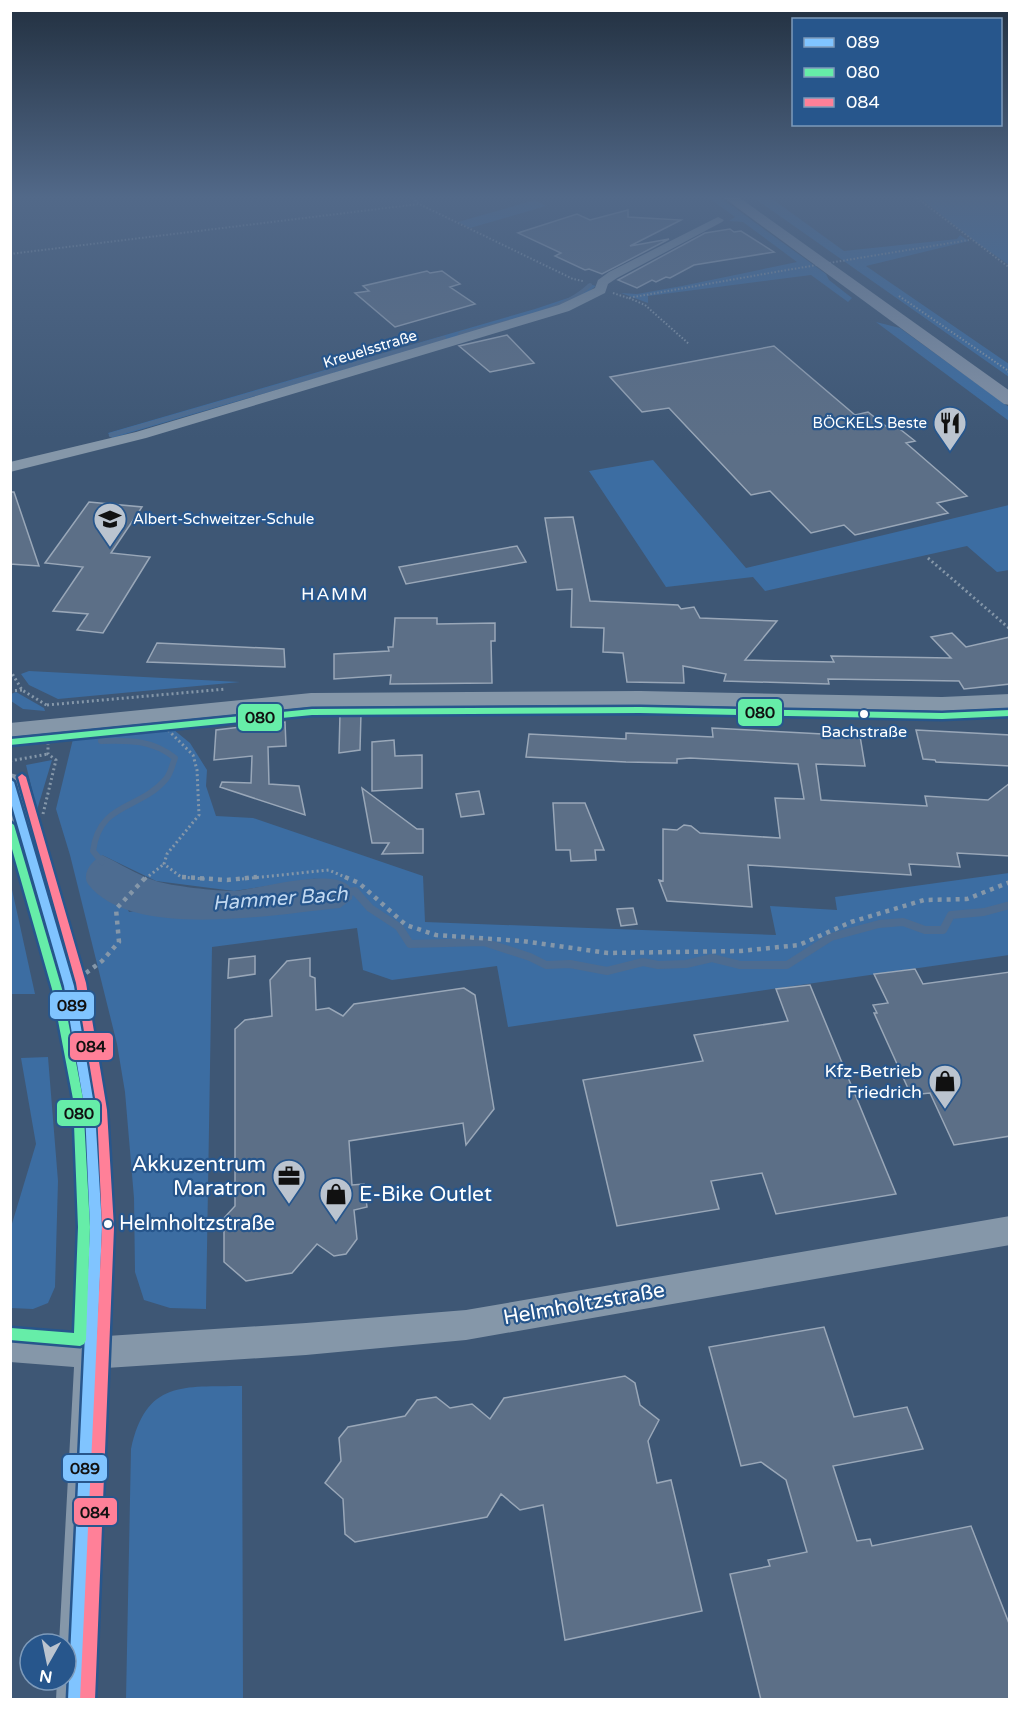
<svg xmlns="http://www.w3.org/2000/svg" width="1020" height="1710" viewBox="0 0 1020 1710" font-family="'Varela Round',sans-serif">
<rect width="100%" height="100%" fill="#3e5775"/>
<!-- green -->
<path fill="#3c6da2" fill-rule="evenodd" d="M709,198H721L826,274L829,280L852,298L848,302L811,275L648,296V303L621,293L637,294L682,286L797,262L743,222L729,221L735,217Z
M754,198H771L844,251L957,239L960,235L969,241L866,266L1009,364V377Z
M920,198H1009V265L973,240Z
M535,200L546,206L470,228L458,222Z
M589,284L596,286L580,298L541,312L112,438L108,433L535,309L574,296Z
M876,322L900,328L1009,407V421Z
M653,460L746,568L1009,505V570L997,572L967,546L765,591L753,577L666,587L589,471Z
M29,671L240,682L58,699L29,685L21,674Z
M16,692L44,708L45,711L23,709L11,701V694Z
M174,730L190,743L207,770L206,786L216,816L253,818L423,876L425,922L776,935L770,906L837,910L835,897L1009,873V955L508,1027L497,966L392,980L363,970L357,928L212,947L206,1309L170,1308L144,1300L135,1272L134,1198L125,1092L117,1044L70,855L56,809L73,739L108,734ZM102,855L156,881L234,891L319,878L129,912Z
M52,760L37,810L26,765Z
M10,885H11L35,994H11Z
M48,1057L58,1181L55,1287L48,1303L33,1309L11,1308V1227L36,1144L21,1058Z
M242,1386L243,1699H126L131,1449C146,1380 183,1387 242,1386Z"/>
<!-- water -->
<path fill="#4d6c91" d="M102,855C119,863 137,875 156,881C170,886 217,891 233,891C254,891 359,858 352,899L340,908C276,914 131,941 88,884C81,873 93,860 102,855Z"/>
<g fill="none" stroke-linecap="round" stroke-linejoin="round">
<!-- stream-far3 -->
<path stroke="#4d6c91" stroke-width="4" d="M460,334C500,323 560,314 590,285
M327,372L444,338"/>
<!-- stream-far2 -->
<path stroke="#4d6c91" stroke-width="4.5" d="M111,435L332,371"/>
<!-- stream-far1 -->
<path stroke="#4d6c91" stroke-width="6" d="M101,741C129,740 153,740 175,758C172,765 171,773 166,779C139,811 100,801 93,851L102,862"/>
<!-- stream -->
<path stroke="#4d6c91" stroke-width="8" d="M343,893L355,891L370,908L399,927L410,944L484,942L530,957L546,965L570,964L607,971L643,962L658,965L686,964L712,958L740,965H787L831,937L879,924L903,922L925,930H943L951,915L984,912L1010,905"/>
</g>
<!-- building -->
<path fill="#5c6f87" stroke="#99a7b8" stroke-width="1.5" d="M628,210V217L681,220L630,246L669,239L602,274L589,269L585,270L555,256L561,253L518,233L577,214L590,220Z
M730,229L734,232L741,231L774,252L694,265L670,278L666,277L656,282L652,280L637,288L618,280L705,233Z
M427,271L430,273L442,271L460,284L450,287L475,304L395,327L355,293L369,291L363,286Z
M507,335L534,363L490,372L459,346Z
M774,346L855,415L868,412L887,427L896,426L915,441L906,443L967,496L937,503L948,513L855,535L844,525L811,533L770,491L751,495L669,408L642,412L610,377Z
M10,492H14L39,566L10,564Z
M89,502L142,507L111,553L150,557L103,633L77,630L88,614L53,611L83,567L45,563Z
M573,517L590,601L678,605L681,609L694,607L700,618L777,621L745,660L834,662L831,656L951,658L931,637L952,633L966,647L1010,637V684L964,689L959,681L828,679L829,684L724,681L726,674L683,666L684,683L627,682L623,653L603,652L604,628L571,627L572,589L557,590L545,518Z
M517,546L526,562L406,584L399,567Z
M395,618H437V624L495,623V641H491L492,683L390,684L391,675L334,679V654L389,651L388,647H393Z
M157,643L284,649L285,667L147,662Z
M361,713L360,750L339,753L340,714Z
M285,722L286,746L268,747L269,784L299,786L305,815L220,787L222,782L251,783L252,756L214,760L216,730Z
M712,728L860,736L865,766L816,764L821,800L927,806L925,796L988,800L1010,783V856L957,853L960,867L909,864L911,875L748,865L752,907L667,901L659,880L663,881V829L677,830L684,825L691,826L700,833L780,838L775,798L804,799L798,764L690,758L677,759V763L626,762L526,757L529,734L626,739V733L713,737Z
M916,730L1010,735V766L936,762L935,760L923,759Z
M394,740L395,756L422,755V788L372,791V742Z
M362,788L417,829H423V853L382,854L389,843H372Z
M479,791L484,814L461,817L456,794Z
M553,803H585L604,850H595L596,860L571,861L570,850H556Z
M633,908L637,924L621,926L617,909Z
M255,956V974L228,978L229,959Z
M310,958V976L315,978L316,1010L329,1008L343,1016L354,1004L464,988L475,995L494,1109L466,1145L463,1123L349,1141L352,1185L364,1184L367,1207L354,1210L357,1239L346,1254L334,1256L317,1244L292,1273L246,1281L224,1262V1218L235,1206V1029L245,1020L272,1016L270,980L287,961Z
M915,969L923,984L1010,972V1136L954,1145L930,1093L911,1095L874,1013H877L873,1005L888,1003L874,974Z
M810,985L896,1194L776,1214L762,1173L711,1181L719,1209L617,1226L583,1080L703,1061L694,1035L788,1021L776,989Z
M824,1327L854,1417L907,1407L923,1449L833,1466L857,1541L870,1539L872,1546L971,1526L1010,1626V1700H761L730,1574L770,1566L768,1560L807,1552L786,1480L761,1462L741,1466L709,1347Z
M625,1376L635,1383L640,1405L659,1420L648,1441L657,1483L671,1480L702,1611L565,1640L543,1505L520,1510L501,1494L487,1517L355,1542L345,1534L343,1499L325,1483L341,1461L339,1438L348,1427L405,1416L417,1400L436,1397L450,1408L472,1404L490,1419L504,1398Z"/>
<g fill="none" stroke-linecap="round" stroke-linejoin="round">
<!-- path-far2 -->
<path stroke="#8597a9" stroke-width="2" stroke-dasharray="1.5 2" stroke-linecap="butt" d="M412,198L419,204L573,279L583,281
M917,198L1010,268
M10,254L419,204
M871,256L969,240
M613,293L628,298L781,271
M899,296L1010,372
M629,298L645,305L689,344"/>
<!-- path-far1 -->
<path stroke="#8597a9" stroke-width="3" stroke-dasharray="2 3" stroke-linecap="butt" d="M1008,371L1010,372
M928,558L1010,629
M10,670L22,690L48,706
M10,691L22,690
M47,705L226,689
M168,730L193,755L197,770L199,815L167,854L164,864L181,877L205,879
M10,761L48,754
M43,814L56,760L48,754V744
M145,879L164,864
M242,879L329,870L349,879"/>
<!-- path -->
<path stroke="#8597a9" stroke-width="4.5" stroke-dasharray="4 5" stroke-linecap="butt" d="M182,877L227,880L257,877
M345,877L359,883L406,925L436,935L522,941L608,953L741,951L799,945L851,922L924,900L967,899L1010,882
M86,973L102,961L119,942L116,909L146,877"/>
<!-- minor -->
<path fill="#8597a9" fill-rule="evenodd" d="M718,217L724,220L722,222L617,278L608,284L605,293L569,311L146,438L10,472V462L136,432L559,305L595,288L598,280L609,272Z
M640,691L942,697L1010,694V708L942,711L640,705L311,707L10,737V723L311,693Z
M10,773L17,775L21,780L81,986L104,1111L111,1227L107,1336L306,1323L466,1310L1010,1216V1245L466,1340L306,1355L106,1368L94,1700H56L57,1680H66V1644H59L74,1367L10,1362V1330L76,1336L81,1227L76,1111L57,986L10,820Z"/>
<!-- major -->
<path fill="#8493a7" fill-rule="evenodd" d="M724,198H740L1010,391V405L1004,404Z"/>
<!-- path-bridge -->
<path stroke="#8597a9" stroke-width="2" stroke-dasharray="1.5 2" stroke-linecap="butt" d="M781,271L871,256"/>
<!-- bus-1 casing -->
<g stroke="#27568c" stroke-width="5">
<path id="bus-1" d="M10,779L14,782L74,986L95,1111L102,1227L83,1700H68L90,1227L85,1111L64,986L10,799Z"/>
</g>
<!-- bus-2 casing -->
<g stroke="#27568c" stroke-width="5">
<path id="bus-2" d="M640,707L942,713L1010,710V716L942,719L640,713L312,715L10,745L11,739L312,709Z
M10,822L14,825L62,989L83,1099L90,1227L86,1340L84,1344L80,1346L10,1340L11,1328L74,1333L78,1227L73,1099L52,989L10,842Z"/>
</g>
<!-- bus-3 casing -->
<g stroke="#27568c" stroke-width="5">
<path id="bus-3" d="M22,774L26,777L86,983L107,1110L114,1228L95,1700H80L102,1228L97,1110L76,983L18,777Z"/>
</g>
<!-- bus-1 -->
<use href="#bus-1" fill="#80c4ff" fill-rule="evenodd"/>
<!-- bus-2 -->
<use href="#bus-2" fill="#66eda8" fill-rule="evenodd"/>
<!-- bus-3 -->
<use href="#bus-3" fill="#ff8098" fill-rule="evenodd"/>
</g>
<!-- sky -->
<linearGradient id="sky" x2="0" y2="1"><stop stop-color="#223040"/><stop offset="0.45" stop-color="#526989"/><stop offset="1" stop-color="#526989" stop-opacity="0"/></linearGradient>
<rect width="1020" height="438" fill="url(#sky)"/>
<!-- icons -->
<defs>
<g id="restaurant-pin" transform="scale(1.725)"><path d="M0 17L-7.5 6A9.5 9.5 0 1 1 7.5 6Z" fill="#bbc4cf" stroke="#27568c"/><path d="M-5-6h1v4h1v-4h1v4h1v-4h1v5L-1.5 .5V6h-2V.5L-5-1ZM5-6V6H3V1.5H1.5Q1.5-4 5-6Z" fill="#111"/></g>
<g id="school-pin" transform="scale(1.725)"><path d="M0 17L-7.5 6A9.5 9.5 0 1 1 7.5 6Z" fill="#bbc4cf" stroke="#27568c"/><path d="M0-5L7-2L0 1L-7-2ZM-4 1L0 2.5L4 1V4Q0 6-4 4Z" fill="#111"/></g>
<g id="shop-pin" transform="scale(1.725)"><path d="M0 17L-7.5 6A9.5 9.5 0 1 1 7.5 6Z" fill="#bbc4cf" stroke="#27568c"/><path d="M-5-2.5h2.3a2.7 3.5 0 0 1 5.4 0H5L5.5 6h-11ZM-1.5-2.5h3a1.5 2.3 0 0 0-3 0Z" fill="#111"/></g>
<g id="office-pin" transform="scale(1.725)"><path d="M0 17L-7.5 6A9.5 9.5 0 1 1 7.5 6Z" fill="#bbc4cf" stroke="#27568c"/><path d="M-6-3h4V-5.5h4V-3h4V5H-6ZM-1-4.5V-3h2v-1.5ZM-6 0V1H6V0Z" fill="#111"/></g>
</defs>
<g fill-rule="evenodd">
<use href="#restaurant-pin" x="950" y="423"/>
<use href="#school-pin" x="110" y="519"/>
<use href="#shop-pin" x="945" y="1081"/>
<use href="#office-pin" x="289" y="1176"/>
<use href="#shop-pin" x="336" y="1194"/>
</g>
<!-- markers -->
<g fill="#fff" stroke="#27568c" stroke-width="2">
<circle cx="864" cy="714" r="5"/>
<circle cx="108" cy="1224" r="5"/>
</g>
<g text-anchor="middle" dominant-baseline="central" stroke-width="4.5" stroke-linejoin="round" paint-order="stroke">
<!-- far-street labels -->
<g font-size="15" fill="#fff" stroke="#27568c">
<text transform="translate(370 349) rotate(-17)">Kreuelsstraße</text>
</g>
<!-- far-poi labels -->
<g font-size="15" fill="#fff" stroke="#27568c" text-anchor="end">
<text x="927" y="423">BÖCKELS Beste</text>
<text x="133" y="519" text-anchor="start">Albert-Schweitzer-Schule</text>
</g>
<!-- bus labels -->
<g font-size="16" fill="#fff" stroke="#27568c">
<text x="864" y="732">Bachstraße</text>
</g>
<!-- far-quarter labels -->
<g font-size="18" letter-spacing="1.5" fill="#fff" stroke="#27568c">
<text x="335" y="594">HAMM</text>
</g>
<!-- poi labels -->
<g font-size="18" fill="#fff" stroke="#27568c" text-anchor="end">
<text x="922" y="1071">Kfz-Betrieb<tspan x="922" dy="21">Friedrich</tspan></text>
</g>
<!-- water labels -->
<g font-size="20" font-style="italic" fill="#c2d9f1" stroke="#27568c">
<text transform="translate(280 899) rotate(-4)">Hammer Bach</text>
</g>
<!-- near-bus labels -->
<g font-size="20" fill="#fff" stroke="#27568c" text-anchor="start">
<text x="119" y="1224">Helmholtzstraße</text>
</g>
<!-- near-poi labels -->
<g font-size="21" fill="#fff" stroke="#27568c" text-anchor="end">
<text x="266" y="1164">Akkuzentrum<tspan x="266" dy="24">Maratron</tspan></text>
<text x="359" y="1194" text-anchor="start">E-Bike Outlet</text>
</g>
<!-- near-street labels -->
<g font-size="21" fill="#fff" stroke="#27568c">
<text transform="translate(584 1304) rotate(-10)">Helmholtzstraße</text>
</g>
</g>
<g stroke="#27568c" stroke-width="2">
<rect x="737" y="698" width="46" height="29" rx="6" fill="#66eda8"/>
<rect x="237" y="703" width="46" height="29" rx="6" fill="#66eda8"/>
<rect x="49" y="991" width="46" height="29" rx="6" fill="#80c4ff"/>
<rect x="69" y="1032" width="45" height="29" rx="6" fill="#ff8098"/>
<rect x="56" y="1099" width="45" height="28" rx="6" fill="#66eda8"/>
<rect x="62" y="1454" width="46" height="28" rx="6" fill="#80c4ff"/>
<rect x="73" y="1497" width="45" height="29" rx="6" fill="#ff8098"/>
</g>
<g font-size="16" text-anchor="middle" font-weight="bold" fill="#111">
<text x="760" y="718">080</text>
<text x="260" y="723">080</text>
<text x="72" y="1011">089</text>
<text x="91" y="1052">084</text>
<text x="79" y="1119">080</text>
<text x="85" y="1474">089</text>
<text x="95" y="1518">084</text>
</g>
<!-- border -->
<rect width="1020" height="1710" fill="none" stroke="#ffffff" stroke-width="24"/>
<!-- legend -->
<rect x="792" y="18" width="210" height="108" fill="#27568c" stroke="#7d9aba" stroke-width="1.5"/>
<rect x="804" y="38" width="30" height="9" fill="#80c4ff" stroke="#7d9aba" stroke-width="1.5"/>
<text x="846" y="48" font-size="18" fill="#ffffff">089</text>
<rect x="804" y="68" width="30" height="9" fill="#66eda8" stroke="#7d9aba" stroke-width="1.5"/>
<text x="846" y="78" font-size="18" fill="#ffffff">080</text>
<rect x="804" y="98" width="30" height="9" fill="#ff8098" stroke="#7d9aba" stroke-width="1.5"/>
<text x="846" y="108" font-size="18" fill="#ffffff">084</text>
<!-- north arrow -->
<g transform="translate(48 1662) rotate(189)"><circle r="28" fill="#27568c" stroke="#7d9aba" stroke-width="1.5"/>
<path d="M0-4.5L10 22L0 15L-10 22Z" fill="#bbc4cf"/>
<text y="-9" font-size="16" font-weight="bold" text-anchor="middle" fill="#ffffff">N</text>
</g>
</svg>
